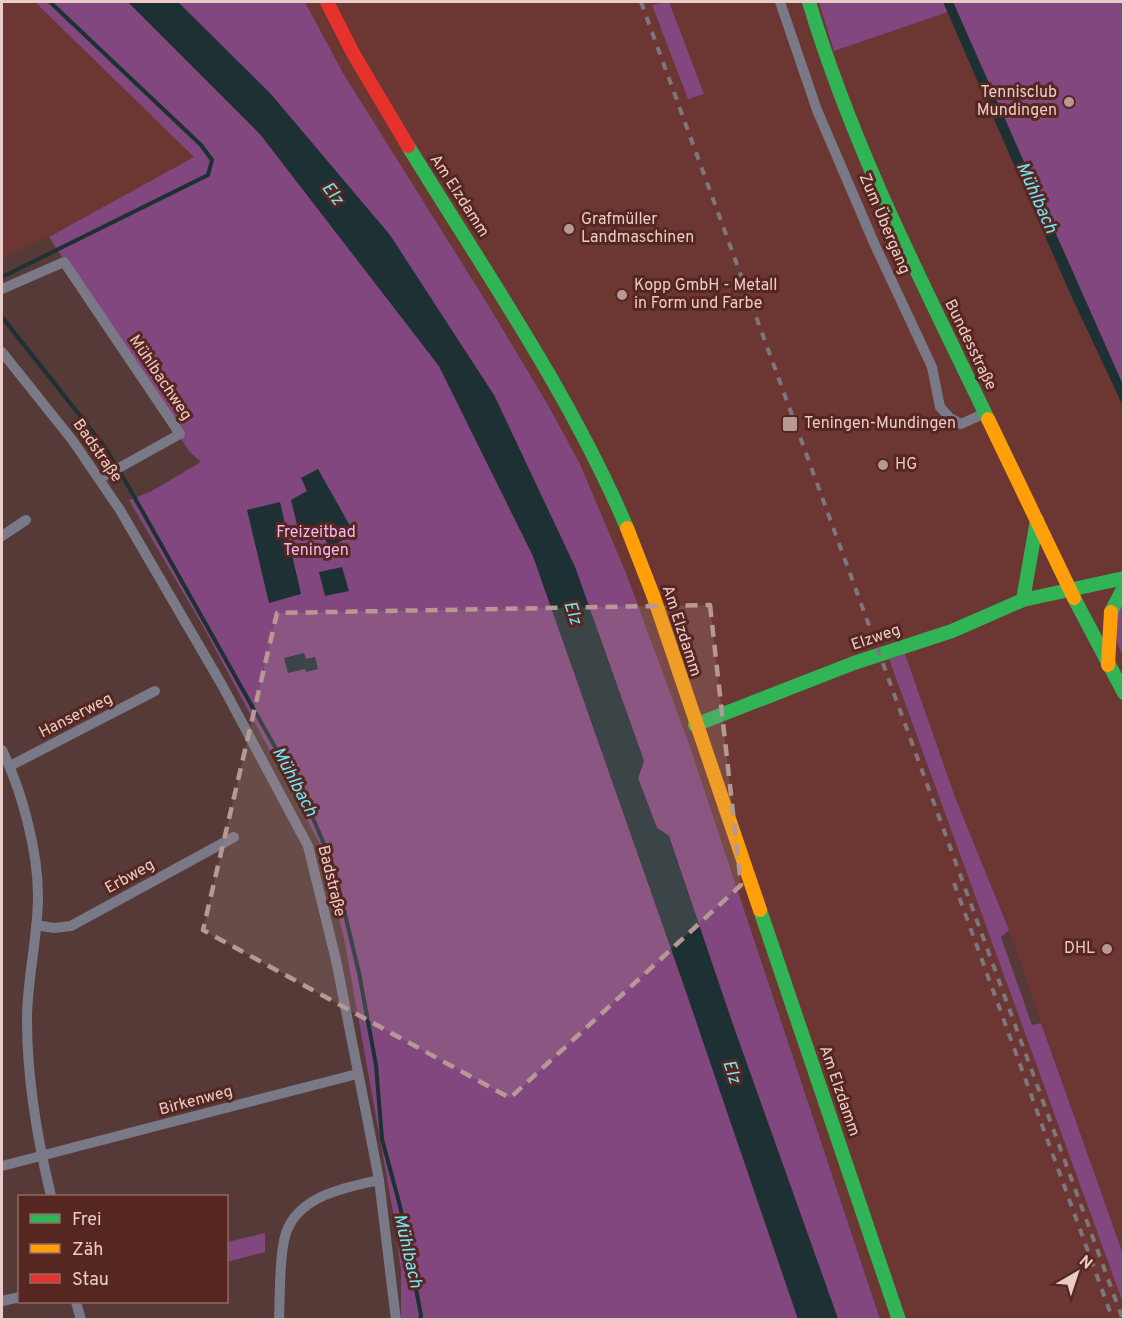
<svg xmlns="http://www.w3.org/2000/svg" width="1125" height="1321" viewBox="0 0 1125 1321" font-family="Overpass,sans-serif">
<rect width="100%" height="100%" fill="#553a38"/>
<!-- built -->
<path fill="#6c3732" d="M2,2H35L195,157L66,228L2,258Z
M305,2H667L652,6L703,94L669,2H819L835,51L948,12L1069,291L1123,406L1124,591L1116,637L1124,656L1123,1254L1009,930L955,797L905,654L889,660L1123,1303V1319H881L689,744L626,573L580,464L548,405L487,303L343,73Z"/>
<!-- green -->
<path fill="#82477f" d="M35,2H128L260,134L439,366L533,556L682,980L798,1319H401V1270L393,1212L344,938L321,846L205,630L129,500L150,492L201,462L189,451L49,237L194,157Z
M178,2H305L343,73L487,303L548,405L580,464L626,573L689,744L880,1319H838L732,1022L669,836L657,828L638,778L644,761L575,567L494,395Z
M669,2L704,94L688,99L652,5Z
M819,2H943L948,12L834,51Z
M953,2H1123V385Z
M1123,591V656C1112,635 1113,613 1123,591Z
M905,654L955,797L1009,930L1001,937L1032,1025L1041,1023L1123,1254V1303L889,659Z
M265,1233V1252L227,1262V1242Z"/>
<!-- water -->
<path fill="#1d3033" d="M128,2H178L270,93L390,235L494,395L575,567L644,761L638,778L657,828L669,836L732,1022L838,1319H798L682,980L533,556L439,366L260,134Z
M943,2H953L1123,385V406L1069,291Z
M318,469L354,533L330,548L323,536L301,541L291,500L307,491L301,478Z
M280,502L301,594L269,603L247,510Z
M342,567L349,591L325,596L319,572Z
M304,653L306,659L315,657L318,669L306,672L305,669L288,673L284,658Z"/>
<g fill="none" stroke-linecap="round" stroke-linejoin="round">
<!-- stream -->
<path stroke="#1d3033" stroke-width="4" d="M2,277L208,175L212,160L201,145L50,2
M2,317L104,446L127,484L307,804L334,868L359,973L376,1065L382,1139L400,1206L421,1315L420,1320"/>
<!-- street -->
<path stroke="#7a7988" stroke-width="10" d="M780,2L817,110L874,243L932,367L940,407L950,418L961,424L985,413
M2,289L64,262L180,434L99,479
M2,352L73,441L120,510L222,685L308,846L336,960L369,1128L379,1180L396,1320
M2,536L26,520
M2,750C22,791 38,851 38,896C38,938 27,978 27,1020C27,1080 37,1138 51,1196
M10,766L155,691
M36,925L54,928L71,926L234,837
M2,1166L357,1074
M2,1301L20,1297
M76,1302L81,1320
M279,1320C280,1298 279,1246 288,1228C303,1195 347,1187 379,1180"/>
<!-- fast -->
<path stroke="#30b455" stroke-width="14" d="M809,2C853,148 922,282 988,419
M408,146C485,272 569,392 627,528
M1074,598L1124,693
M1023,600L1037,520
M1111,612L1124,587
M695,725L854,663L952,631L1023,600L1124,578
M760,910L899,1320"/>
<!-- slow -->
<path stroke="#ff9f0a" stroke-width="14" d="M988,419L1074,598
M627,528L653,595L760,910
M1108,665L1111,612"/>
<!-- jam -->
<path stroke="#e5322d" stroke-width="14" d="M327,2L354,55L408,146"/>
<!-- rail -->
<path stroke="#7e767e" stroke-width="4" stroke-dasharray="8 8" stroke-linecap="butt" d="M641,2L1123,1320
M954,883L1113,1320"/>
</g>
<!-- marked area -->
<path fill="#b69895" fill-opacity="0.2" stroke="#b69895" stroke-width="4.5" stroke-dasharray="12 8" stroke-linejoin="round" d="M710,605L741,885L510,1098L203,930L277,613Z"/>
<!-- markers -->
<g fill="#b69895" stroke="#562621" stroke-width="2">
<circle cx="1069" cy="102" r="6"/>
<circle cx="569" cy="229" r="6"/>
<circle cx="622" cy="295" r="6"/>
<rect x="782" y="416" width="16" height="16" rx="3"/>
<circle cx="883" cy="465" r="6"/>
<circle cx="1107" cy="949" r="6"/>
</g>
<g text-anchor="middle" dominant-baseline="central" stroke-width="6" stroke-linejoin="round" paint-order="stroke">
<!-- poi labels -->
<g font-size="16" fill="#ebcbc7" stroke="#562621" text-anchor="start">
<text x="1057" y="93" text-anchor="end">Tennisclub<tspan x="1057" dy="18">Mundingen</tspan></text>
<text x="581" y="220">Grafmüller<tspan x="581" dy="18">Landmaschinen</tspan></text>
<text x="634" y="286">Kopp GmbH - Metall<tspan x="634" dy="18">in Form und Farbe</tspan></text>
<text x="804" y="424">Teningen-Mundingen</text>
<text x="895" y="465">HG</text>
<text x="1095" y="949" text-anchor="end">DHL</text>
</g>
<!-- street labels -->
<g font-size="16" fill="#ebcbc7" stroke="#562621">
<text transform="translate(459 196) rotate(57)">Am Elzdamm</text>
<text transform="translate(884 224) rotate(67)">Zum Übergang</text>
<text transform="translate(970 345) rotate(64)">Bundesstraße</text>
<text transform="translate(160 378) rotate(56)">Mühlbachweg</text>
<text transform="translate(97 451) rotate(55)">Badstraße</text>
<text transform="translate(681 631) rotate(72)">Am Elzdamm</text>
<text transform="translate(876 638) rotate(-19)">Elzweg</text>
<text transform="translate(76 716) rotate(-27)">Hanserweg</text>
<text transform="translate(130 877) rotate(-29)">Erbweg</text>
<text transform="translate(331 881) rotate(76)">Badstraße</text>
<text transform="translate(839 1091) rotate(71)">Am Elzdamm</text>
<text transform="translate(196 1101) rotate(-15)">Birkenweg</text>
</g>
<!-- park labels -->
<g font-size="16" fill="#f7b7f6" stroke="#562621">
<text x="316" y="533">Freizeitbad<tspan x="316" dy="18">Teningen</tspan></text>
</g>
<!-- water labels -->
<g font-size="18" font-style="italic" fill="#6fe8f8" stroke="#562621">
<text transform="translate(332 194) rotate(52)">Elz</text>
<text transform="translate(1036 198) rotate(66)">Mühlbach</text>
<text transform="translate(572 613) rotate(71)">Elz</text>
<text transform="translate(294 782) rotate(62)">Mühlbach</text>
<text transform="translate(731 1072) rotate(71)">Elz</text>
<text transform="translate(407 1251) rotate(77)">Mühlbach</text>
</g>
</g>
<!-- border -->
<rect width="1125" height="1321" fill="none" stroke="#ebcbc7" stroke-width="6"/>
<!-- legend -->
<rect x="18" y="1195" width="210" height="108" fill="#562621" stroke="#926863" stroke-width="1.5"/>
<rect x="30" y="1214" width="30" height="9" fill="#30b455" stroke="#926863" stroke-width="1.5"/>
<text x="72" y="1225" font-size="18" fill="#ebcbc7">Frei</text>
<rect x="30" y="1244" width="30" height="9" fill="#ff9f0a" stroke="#926863" stroke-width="1.5"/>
<text x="72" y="1255" font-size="18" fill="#ebcbc7">Zäh</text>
<rect x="30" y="1274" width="30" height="9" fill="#e5322d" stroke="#926863" stroke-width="1.5"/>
<text x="72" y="1285" font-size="18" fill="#ebcbc7">Stau</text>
<!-- north arrow -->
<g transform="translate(1077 1273) rotate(39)" stroke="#562621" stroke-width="4.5" paint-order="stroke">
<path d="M0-4.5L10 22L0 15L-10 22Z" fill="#ebcbc7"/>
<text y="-9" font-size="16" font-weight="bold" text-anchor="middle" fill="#ebcbc7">N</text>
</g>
</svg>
